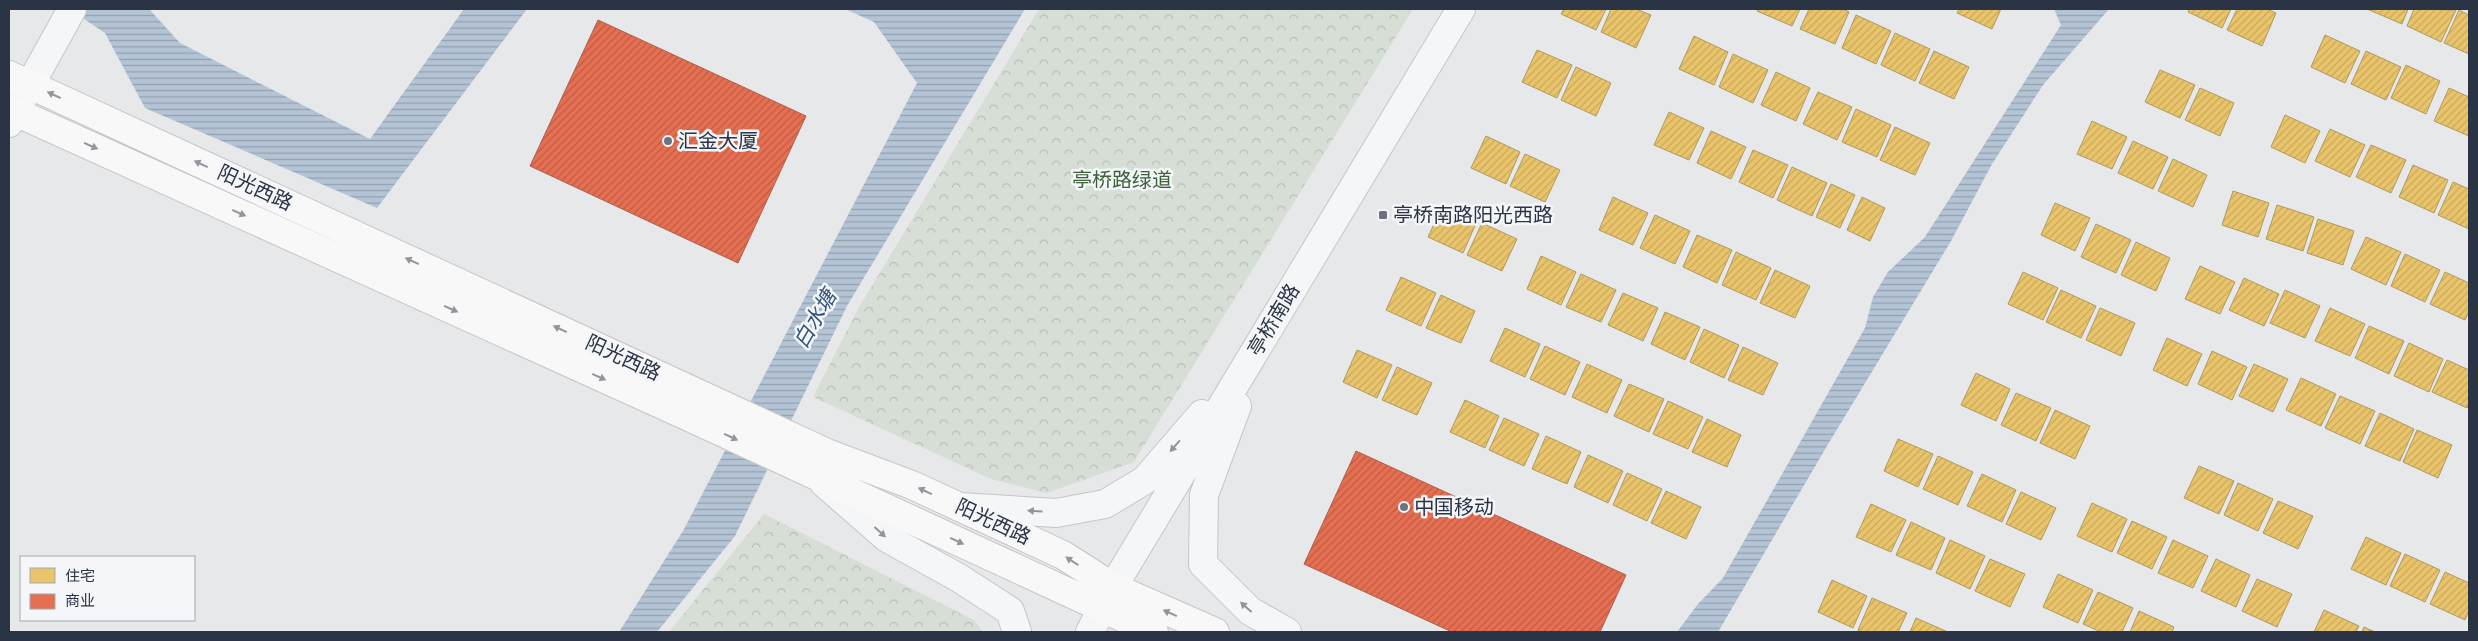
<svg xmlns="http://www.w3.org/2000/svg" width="2478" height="641" viewBox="0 0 2478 641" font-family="Jost,'Noto Sans SC',sans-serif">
<defs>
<pattern id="forest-crowns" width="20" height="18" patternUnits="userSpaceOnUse" patternTransform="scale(1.25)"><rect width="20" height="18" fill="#d6ded6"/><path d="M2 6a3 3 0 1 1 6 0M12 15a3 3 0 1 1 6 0" fill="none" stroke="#b8bfb9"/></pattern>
<pattern id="water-rules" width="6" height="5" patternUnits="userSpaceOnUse" patternTransform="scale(1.25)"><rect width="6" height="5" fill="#b4c4d5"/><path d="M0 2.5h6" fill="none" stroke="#93a0af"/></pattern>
<pattern id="homes-hatch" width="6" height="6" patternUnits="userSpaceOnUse" patternTransform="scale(1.25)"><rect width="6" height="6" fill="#e9c46a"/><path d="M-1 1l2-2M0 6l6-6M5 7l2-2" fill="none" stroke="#c8a95d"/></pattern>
<pattern id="shops-hatch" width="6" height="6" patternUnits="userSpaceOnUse" patternTransform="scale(1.25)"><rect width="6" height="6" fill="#e76f51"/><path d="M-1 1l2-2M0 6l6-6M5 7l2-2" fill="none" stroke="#bb5c45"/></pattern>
</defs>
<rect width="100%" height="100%" fill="#e6e8ea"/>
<!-- forest -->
<path fill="url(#forest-crowns)" d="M1039,9H1413L1134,462L1047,493L991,479L813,397L858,309Z
M764,514L974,620L983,632H669Z"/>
<!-- water -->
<path fill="url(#water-rules)" d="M69,9H149L180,43L370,139L464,9H527L377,208L145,108L105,33Z
M845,9H1025L847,306L735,536L657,632H619L683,531L917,83L874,22Z
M2054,9H2109L2043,85L1992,164L1951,241L1827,446L1718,632H1677L1698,604L1723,578L1865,328L1873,297L1888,272L1925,237L2061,25Z"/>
<!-- homes -->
<path fill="url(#homes-hatch)" stroke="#b0995f" d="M1564,9H1606L1596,30L1561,14Z
M1611,9H1636L1651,15L1636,48L1601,32Z
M1758,9H1800L1792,26L1757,11Z
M1809,9H1842L1849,12L1835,44L1800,29Z
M1959,9H2001L1992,29L1957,13Z
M2189,9H2231L2222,28L2188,12Z
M2237,9H2267L2276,13L2262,46L2227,30Z
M2367,9H2408L2402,24Z
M2414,9L2456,10L2441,42L2407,26Z
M2459,10L2469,15V54L2444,43Z
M1856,15L1891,31L1876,64L1842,48Z
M1895,33L1930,49L1915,81L1881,65Z
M2325,35L2360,51L2345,83L2311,67Z
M1694,36L1728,52L1714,85L1679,69Z
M1537,50L1572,65L1557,98L1522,82Z
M1934,51L1969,67L1954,99L1919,83Z
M2366,51L2401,67L2386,100L2351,84Z
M1733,54L1768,70L1753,103L1719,87Z
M2406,65L2440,81L2426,114L2391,98Z
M1576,67L1611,83L1596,116L1561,100Z
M2160,70L2195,85L2180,118L2145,102Z
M1776,72L1810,88L1796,121L1761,105Z
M2200,88L2234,103L2220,136L2185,120Z
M2449,88L2469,97V136L2434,121Z
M1818,92L1852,107L1837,140L1803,124Z
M1856,109L1891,125L1877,157L1842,142Z
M1669,112L1704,128L1689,160L1654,145Z
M2285,115L2320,131L2305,163L2271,147Z
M2092,121L2127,137L2112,169L2077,154Z
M1895,127L1930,143L1915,175L1880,160Z
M2330,129L2365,145L2350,177L2315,161Z
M1711,131L1746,147L1731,179L1697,163Z
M1486,136L1520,152L1506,184L1471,168Z
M2133,141L2168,157L2153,189L2118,173Z
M2371,145L2406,160L2391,193L2356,177Z
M1753,150L1788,165L1773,198L1739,182Z
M1525,154L1560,170L1545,202L1510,186Z
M2173,159L2207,175L2193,207L2158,191Z
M2413,165L2448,180L2434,213L2399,197Z
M1792,167L1827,183L1812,216L1777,200Z
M2453,182L2469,189V229L2438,215Z
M1831,184L1855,195L1840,228L1816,217Z
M2233,191L2269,203L2258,237L2222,225Z
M1613,197L1648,213L1633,245L1599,230Z
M1862,197L1885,208L1870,241L1847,230Z
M2055,203L2090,218L2075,251L2041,235Z
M1443,205L1477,221L1463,253L1428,237Z
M2277,205L2314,217L2303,251L2266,239Z
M1655,215L1690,231L1675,264L1640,248Z
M2318,219L2354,231L2343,265L2307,253Z
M1482,223L1517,239L1502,271L1467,255Z
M2096,224L2131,240L2116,273L2081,257Z
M1697,235L1732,250L1717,283L1683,267Z
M2366,237L2401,252L2386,285L2351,269Z
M2136,242L2170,258L2156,291L2121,275Z
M1736,252L1771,268L1756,300L1722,285Z
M2405,254L2440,270L2425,302L2391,286Z
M1541,256L1576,272L1561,305L1527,289Z
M2200,266L2235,282L2220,314L2185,299Z
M1775,270L1810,286L1795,318L1760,303Z
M2023,272L2058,288L2043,320L2008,304Z
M2445,272L2469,283V311L2465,320L2430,304Z
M1581,274L1616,290L1601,322L1566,307Z
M1401,277L1436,293L1421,326L1386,310Z
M2244,278L2279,294L2264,326L2229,310Z
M2061,290L2096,306L2081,338L2046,322Z
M2285,290L2320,306L2305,338L2270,323Z
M1623,293L1658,308L1643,341L1608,325Z
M1441,295L1475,311L1461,343L1426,328Z
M2100,308L2135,323L2121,356L2086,340Z
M2330,308L2365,324L2350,356L2315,341Z
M1665,312L1700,327L1685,360L1651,344Z
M2369,326L2404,341L2389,374L2355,358Z
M1505,328L1540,344L1525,377L1490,361Z
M1704,329L1739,345L1724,378L1690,362Z
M2167,338L2202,354L2187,386L2153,370Z
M2409,343L2443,359L2429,392L2394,376Z
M1545,346L1580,362L1565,395L1530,379Z
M1743,347L1778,363L1763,395L1728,380Z
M1357,350L1392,365L1377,398L1343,382Z
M2212,351L2247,367L2232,400L2198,384Z
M2447,360L2469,370V402L2467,408L2432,392Z
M1587,364L1622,380L1607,413L1572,397Z
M2254,364L2288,379L2273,412L2239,396Z
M1397,367L1432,383L1417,415L1382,400Z
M1976,373L2010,389L1996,421L1961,405Z
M2301,378L2336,394L2321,426L2286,410Z
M1629,384L1664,399L1649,432L1614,416Z
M2016,393L2051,408L2036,441L2001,425Z
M2340,396L2375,411L2360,444L2325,428Z
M1465,400L1499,416L1485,448L1450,432Z
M1668,401L1703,417L1688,449L1653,434Z
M2055,410L2090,426L2075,459L2040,443Z
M2380,413L2414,429L2400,461L2365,446Z
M1504,418L1539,434L1524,466L1489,450Z
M1707,419L1741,435L1727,467L1692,452Z
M2417,430L2452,445L2438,478L2403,462Z
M1546,436L1581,452L1567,484L1532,469Z
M1898,439L1933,454L1918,487L1884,471Z
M1588,455L1623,471L1608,503L1574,487Z
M1938,456L1973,472L1958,505L1923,489Z
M2199,466L2234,481L2219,514L2184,498Z
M1627,473L1662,489L1647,521L1613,505Z
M1982,474L2016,490L2002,522L1967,506Z
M2238,483L2273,499L2258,531L2224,515Z
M1666,491L1701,507L1686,539L1651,523Z
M2021,492L2056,508L2041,540L2006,524Z
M2278,501L2313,516L2298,549L2263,533Z
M2092,503L2127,519L2112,552L2077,536Z
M1871,504L1906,520L1891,552L1856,537Z
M2132,521L2167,537L2152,569L2117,553Z
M1911,522L1945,538L1931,570L1896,555Z
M2366,537L2401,553L2386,585L2351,569Z
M1950,540L1985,556L1970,589L1936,573Z
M2173,540L2208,556L2193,588L2158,573Z
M2405,554L2440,570L2425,602L2390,586Z
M1990,559L2025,574L2010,607L1975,591Z
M2216,559L2250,575L2236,607L2201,591Z
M2445,572L2469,583V610L2465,620L2430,604Z
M2058,574L2093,590L2078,623L2043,607Z
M2257,579L2292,594L2277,627L2242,611Z
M1832,580L1867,596L1853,628L1818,612Z
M2098,592L2133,608L2122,632H2101L2083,624Z
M1872,598L1907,613L1898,632H1862L1858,630Z
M2324,610L2359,626L2356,632H2314Z
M2139,611L2174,627L2172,632H2130Z
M1916,618L1948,632H1910Z
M2364,627L2375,632H2362Z"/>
<!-- shops -->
<path fill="url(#shops-hatch)" stroke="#af5d4d" d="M598,20L806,116L738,263L530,166Z
M1356,451L1626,575L1600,632H1452L1304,564Z"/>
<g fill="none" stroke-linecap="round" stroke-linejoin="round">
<!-- tertiary casing -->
<g stroke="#c4c6c8" stroke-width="30">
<path id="tertiary" d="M9,123L72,9
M1237,406L1204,495L1203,564L1250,611L1287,632
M824,483L887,538L959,578L1010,611L1017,632
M960,507L1056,513L1105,504L1145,480L1202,414
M1090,632L1113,587L1461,9"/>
</g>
<!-- secondary casing -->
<g stroke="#c4c6c8" stroke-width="30">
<path id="secondary" d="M9,75L827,453L912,485L1063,555L1113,587L1215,632
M9,109L687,416L1154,632"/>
</g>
<!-- tertiary -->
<use href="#tertiary" stroke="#f5f6f7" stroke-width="28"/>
<!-- secondary -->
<use href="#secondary" stroke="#f8f8f8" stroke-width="28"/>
</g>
<!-- one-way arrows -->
<defs><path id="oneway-solid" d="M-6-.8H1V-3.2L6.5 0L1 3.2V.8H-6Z" transform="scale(1.25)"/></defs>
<g fill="#92969e">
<use href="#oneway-solid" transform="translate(54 95) rotate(-155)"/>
<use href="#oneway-solid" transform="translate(91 146) rotate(24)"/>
<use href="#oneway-solid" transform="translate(201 164) rotate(-155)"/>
<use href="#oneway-solid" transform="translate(239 213) rotate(24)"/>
<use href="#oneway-solid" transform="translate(412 261) rotate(-155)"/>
<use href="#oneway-solid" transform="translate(451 309) rotate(24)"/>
<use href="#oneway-solid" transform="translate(560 329) rotate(-155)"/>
<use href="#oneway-solid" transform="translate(599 377) rotate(24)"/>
<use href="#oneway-solid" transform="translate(731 437) rotate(25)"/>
<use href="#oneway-solid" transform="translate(925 491) rotate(-155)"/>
<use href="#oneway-solid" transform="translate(957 541) rotate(25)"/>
<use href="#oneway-solid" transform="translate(1072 561) rotate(-147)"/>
<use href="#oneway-solid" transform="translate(1170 613) rotate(-156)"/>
</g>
<g fill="#90959e">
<use href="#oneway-solid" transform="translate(1175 446) rotate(131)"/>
<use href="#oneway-solid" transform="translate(1035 511) rotate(-176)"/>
<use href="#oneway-solid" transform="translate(880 532) rotate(42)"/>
<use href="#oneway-solid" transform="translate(1246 607) rotate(-138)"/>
</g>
<!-- markers -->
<g fill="#6c737f" stroke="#f4f6f9" stroke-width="2">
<circle cx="668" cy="141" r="5"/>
<rect x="1378" y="210" width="10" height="10" rx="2.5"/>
<circle cx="1404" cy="507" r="5"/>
</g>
<g text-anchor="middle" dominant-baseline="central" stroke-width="5" stroke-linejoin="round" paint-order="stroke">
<!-- poi labels -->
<g font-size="20" fill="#2b3445" stroke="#f4f6f9" text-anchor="start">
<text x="678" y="141">汇金大厦</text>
<text x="1393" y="215">亭桥南路阳光西路</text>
<text x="1414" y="507">中国移动</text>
</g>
<!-- park labels -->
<g font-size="20" fill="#3f6138" stroke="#f4f6f9">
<text x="1122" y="180">亭桥路绿道</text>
</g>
<!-- street labels -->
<g font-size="20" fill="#2b3445" stroke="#f4f6f9">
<text transform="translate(255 188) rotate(25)">阳光西路</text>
<text transform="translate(1274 320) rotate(-59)">亭桥南路</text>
<text transform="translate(623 358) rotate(25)">阳光西路</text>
<text transform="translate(993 522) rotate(25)">阳光西路</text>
</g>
<!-- water labels -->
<g font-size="21" font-style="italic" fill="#34527a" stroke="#f4f6f9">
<text transform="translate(815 319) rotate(-60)">白水塘</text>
</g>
</g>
<!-- border -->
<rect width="2478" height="641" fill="none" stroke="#2b3445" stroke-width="20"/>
<!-- legend -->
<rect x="20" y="556" width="175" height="65" fill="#f4f6f9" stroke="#a4a8b1"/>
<rect x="30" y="568" width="25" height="15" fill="#e9c46a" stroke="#a4a8b1"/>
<text x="65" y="581" font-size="15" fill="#2b3445">住宅</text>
<rect x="30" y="594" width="25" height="15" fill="#e76f51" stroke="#a4a8b1"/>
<text x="65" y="606" font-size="15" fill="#2b3445">商业</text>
</svg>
